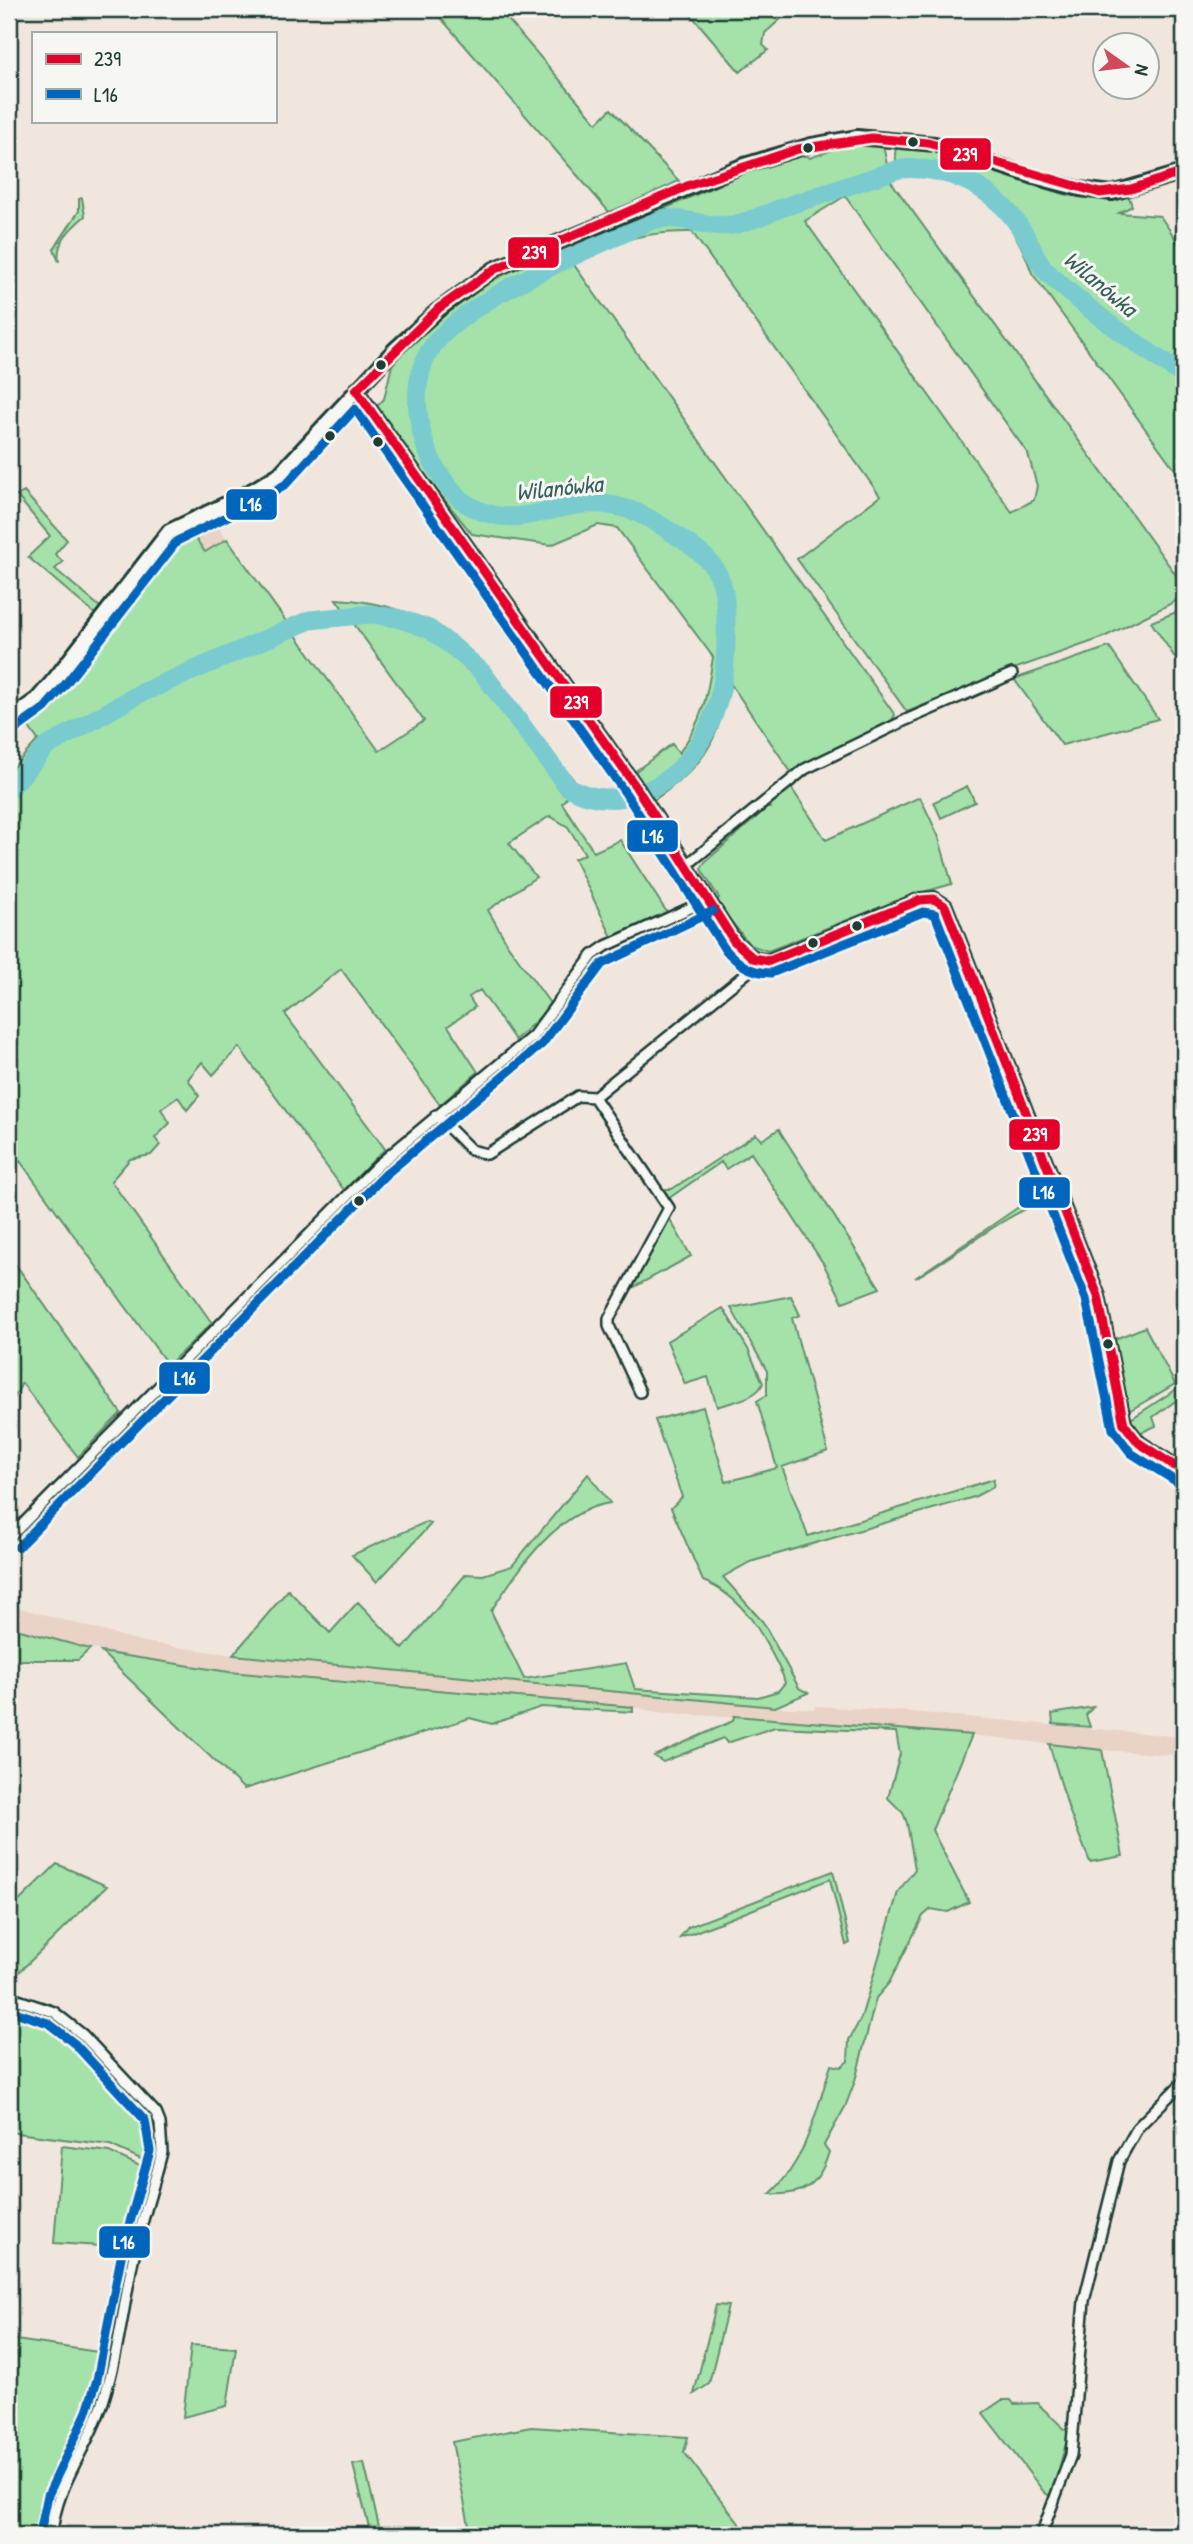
<svg xmlns="http://www.w3.org/2000/svg" width="1193" height="2544" viewBox="0 0 1193 2544" font-family="'Patrick Hand',sans-serif">
<rect width="100%" height="100%" fill="#f0e6de"/>
<filter id="ink" filterUnits="userSpaceOnUse"><feTurbulence type="fractalNoise" baseFrequency=".0143" numOctaves="2"/><feDisplacementMap in="SourceGraphic" scale="14" xChannelSelector="R" yChannelSelector="G"/><feConvolveMatrix kernelMatrix="1 2 1 2 8 2 1 2 1" color-interpolation-filters="sRGB"/></filter>
<g filter="url(#ink)">
<!-- built -->
<path fill="#e9d2c6" d="M212,518L227,539L205,553L189,529Z
M9,1605L143,1642L233,1655L775,1707L815,1709V1706L911,1712L1184,1737V1756L1102,1750L972,1735L656,1712L633,1707L229,1672L135,1659L9,1627Z"/>
<!-- green -->
<path fill="#a5e2a9" stroke="#62906e" stroke-width="2" fill-rule="evenodd" d="M433,9H499L597,123L611,109L679,181L610,213Z
M686,9H792L765,33L763,45L768,50L740,72Z
M847,145H883L890,180L1184,586V597L1102,638L1008,671L907,712L797,559L880,496L692,232C648,231 610,240 572,262L895,715L890,723L791,772L730,683C716,744 707,763 654,800L633,773L672,744L679,753C703,720 707,697 713,657L617,528L598,525L551,545L472,534L407,453V448L376,407L384,399L392,365L413,340L443,315L495,279L568,244L648,216L756,168L806,155L810,158ZM845,196L1028,454L1037,486L1034,500L1012,512L805,221Z
M896,146C956,147 1007,181 1064,194C1086,199 1106,198 1129,197L1132,206L1119,213L1160,216L1184,251V482L1032,273C1012,213 968,169 901,177L895,155Z
M82,198L85,216C71,228 55,242 59,262L54,249L79,211V199Z
M24,492L67,540L55,554L63,562L55,569L101,608L96,615L28,557L50,536L17,496Z
M189,529L205,552L227,539L379,751L424,721L336,599C381,601 417,613 454,638L573,779C586,790 598,793 615,792L624,782L639,803C616,807 590,807 571,792L562,803L594,852L620,840L668,914L612,937L574,859L585,854L568,827L550,816L509,843L536,877L488,910L508,945L552,1006L515,1040L480,990L469,997L475,1007L448,1026L478,1072L440,1105L341,969L285,1014L385,1149L344,1190L239,1047L213,1075L202,1062L188,1079L199,1096L187,1110L178,1097L161,1109L170,1123L155,1138L160,1145L151,1155L130,1159L111,1181L212,1323L168,1365L20,1161L9,1170V772L38,740L23,719L37,709L167,542Z
M1184,609V671L1151,622Z
M1109,647L1158,719L1062,745L1014,679Z
M790,786L826,840L920,797L938,835L952,884L909,896L768,951L750,945L716,902L719,898L701,869L705,862L767,808H771L770,802Z
M967,786L975,802L941,818L934,802Z
M779,1129L781,1133L880,1288L843,1302L823,1263L751,1153L726,1169L721,1162L669,1198L663,1189H672L756,1134L762,1140Z
M1050,1190L1053,1198C1002,1214 961,1253 915,1278L1023,1204Z
M668,1216L691,1256L627,1291Z
M9,1255L121,1413L78,1457L22,1383L9,1407Z
M791,1296L800,1315L792,1318L828,1451L782,1467L808,1536L994,1479L993,1487L974,1497L750,1562L723,1577L763,1622L799,1688L808,1693L775,1707L233,1655L288,1590L330,1633L358,1602L403,1649L466,1574L483,1575L512,1566L588,1474L610,1503C556,1511 519,1569 491,1611L524,1679L626,1663L635,1689L758,1697L778,1691L785,1683L783,1676C765,1638 745,1597 703,1581L671,1508L682,1497L655,1420L703,1407L726,1482L777,1468L757,1401L767,1395V1371L731,1308Z
M723,1308L748,1349L763,1383C758,1398 731,1402 717,1407L708,1377L685,1384L667,1341Z
M1145,1327L1175,1384L1127,1412L1115,1339Z
M1184,1384V1395L1153,1417L1156,1426L1140,1433L1135,1432L1131,1419Z
M426,1522L431,1524L377,1582L352,1555Z
M9,1627L90,1649L78,1660H23L11,1663L9,1668Z
M101,1652L229,1672L633,1707V1712L541,1707L492,1724L470,1718L244,1789Z
M1093,1707L1086,1715L1090,1727L1053,1724L1052,1714Z
M734,1716L972,1735L932,1830L969,1902L948,1912L931,1909L923,1916L889,1983L876,1998L855,2081L845,2107L824,2145L829,2152C819,2185 804,2196 770,2194C807,2161 816,2110 831,2065L841,2067L848,2061L849,2040L861,2018L898,1892L915,1869L907,1823L903,1813L888,1798L900,1754L896,1732L775,1727L727,1743L723,1738L663,1762L654,1756L733,1721Z
M1049,1744L1102,1750L1123,1856L1090,1862L1069,1810Z
M57,1864L107,1886L9,1982V1911Z
M833,1871L850,1943L846,1945L830,1879L680,1938L688,1927Z
M9,2002L59,2020L97,2049L152,2122L158,2152L154,2165L110,2145L9,2132Z
M62,2146L109,2152L149,2170L151,2175L131,2248L54,2243Z
M716,2305L728,2306L709,2384L694,2394Z
M9,2339L105,2353L109,2357C104,2396 82,2426 67,2462C56,2485 49,2511 47,2535H9Z
M191,2345L236,2348L227,2406L183,2417Z
M1002,2400H1011L1014,2404L1037,2403L1069,2433L1051,2497L1044,2492L983,2413Z
M531,2427L688,2437L684,2452L748,2535H471L452,2442Z
M364,2463L381,2535H371L353,2465Z"/>
<g fill="none" stroke-linecap="round" stroke-linejoin="round">
<!-- river -->
<path stroke="#79cbd0" stroke-width="19" d="M9,790L46,747L139,694L310,620L371,614L401,619L429,629L456,649L482,672L568,787C613,812 664,793 693,753C722,712 727,672 726,623C726,576 718,564 680,538C650,517 623,501 585,504C546,507 517,528 476,509C451,498 430,463 423,438C415,410 414,376 430,350C458,305 574,255 624,233C634,229 644,222 654,220C678,214 707,229 732,225C748,222 766,214 781,208C821,195 860,182 899,169C949,165 995,188 1022,230C1031,243 1036,261 1047,272C1089,312 1136,343 1184,376"/>
<!-- street casing -->
<g stroke="#1f3d34" stroke-width="14">
<path id="street" d="M688,864L805,769L906,720L1012,674
M594,1097L669,1208L609,1319V1326L640,1392
M436,1115L471,1150L487,1154L578,1096L594,1097L748,972L754,959
M9,1538L378,1165L533,1036L593,955L606,946L708,900
M9,1997L54,2012L83,2035L156,2113L160,2123L162,2152C154,2185 143,2217 135,2250C124,2301 119,2352 103,2402C89,2447 55,2485 52,2535
M1041,2535L1071,2455L1084,2301L1119,2161L1138,2127L1184,2081"/>
</g>
<!-- secondary casing -->
<g stroke="#1f3d34" stroke-width="18">
<path id="secondary" d="M356,390L636,787L734,941C745,952 752,961 769,961L920,900L934,899L945,906L1098,1296L1124,1424L1139,1443L1184,1472
M9,719L37,699L55,678L169,531L244,495L279,474L394,350L437,311L494,269L744,165L811,145L857,137L935,144L1034,177L1080,189L1112,193L1184,172"/>
</g>
<!-- street -->
<use href="#street" stroke="#f6f6f2" stroke-width="9"/>
<!-- secondary -->
<use href="#secondary" stroke="#f6f6f2" stroke-width="12"/>
<!-- bus-1 casing -->
<g stroke="#f6f6f2" stroke-width="14">
<path id="bus-1" d="M356,390L636,787L734,941L753,958L769,961L920,900L934,899L945,906L1098,1296L1124,1424L1139,1443L1184,1472
M356,390L439,308L495,269L690,185L798,149L872,138L928,143L1100,193L1131,189L1184,172"/>
</g>
<!-- bus-2 casing -->
<g stroke="#f6f6f2" stroke-width="14">
<path id="bus-2" d="M16,729L45,708L64,686L177,541L249,506L286,484L355,409L626,794L724,948C737,963 750,973 771,973L923,912L935,914L1086,1299L1113,1429L1131,1453L1177,1482
M18,1547L386,1174L542,1044L602,964L713,911
M9,2010L48,2023L75,2044L145,2120L150,2151L123,2247L97,2380L86,2414L48,2495L40,2533"/>
</g>
<!-- bus-1 -->
<use href="#bus-1" stroke="#e4002b" stroke-width="9"/>
<!-- bus-2 -->
<use href="#bus-2" stroke="#0065bd" stroke-width="9"/>
</g>
</g>
<!-- markers -->
<g fill="#1f3d34" stroke="#f6f6f2" stroke-width="2.5">
<circle cx="913" cy="142" r="6"/>
<circle cx="808" cy="148" r="6"/>
<circle cx="381" cy="365" r="6"/>
<circle cx="330" cy="436" r="6"/>
<circle cx="378" cy="442" r="6"/>
<circle cx="857" cy="926" r="6"/>
<circle cx="813" cy="943" r="6"/>
<circle cx="359" cy="1201" r="6"/>
<circle cx="1108" cy="1344" r="6"/>
</g>
<g text-anchor="middle" dominant-baseline="central" stroke-width="6" stroke-linejoin="round" paint-order="stroke">
<!-- water labels -->
<g font-size="24" font-style="italic" fill="#36605b" stroke="#f6f6f2">
<text transform="translate(1101 283) rotate(40)">Wilanówka</text>
<text transform="translate(559 487) rotate(-6)">Wilanówka</text>
</g>
</g>
<g stroke="#f6f6f2" stroke-width="2.5">
<rect x="939" y="137" width="53" height="34" rx="7" fill="#e4002b"/>
<rect x="507" y="236" width="53" height="33" rx="7" fill="#e4002b"/>
<rect x="225" y="488" width="53" height="33" rx="7" fill="#0065bd"/>
<rect x="549" y="685" width="54" height="34" rx="7" fill="#e4002b"/>
<rect x="626" y="819" width="53" height="34" rx="7" fill="#0065bd"/>
<rect x="1008" y="1118" width="53" height="33" rx="7" fill="#e4002b"/>
<rect x="1018" y="1176" width="53" height="33" rx="7" fill="#0065bd"/>
<rect x="158" y="1361" width="53" height="34" rx="7" fill="#0065bd"/>
<rect x="98" y="2225" width="53" height="34" rx="7" fill="#0065bd"/>
</g>
<g font-size="19" text-anchor="middle" font-weight="bold" fill="#fff">
<text x="965" y="161">239</text>
<text x="534" y="259">239</text>
<text x="251" y="511">L16</text>
<text x="576" y="709">239</text>
<text x="653" y="843">L16</text>
<text x="1035" y="1141">239</text>
<text x="1044" y="1199">L16</text>
<text x="185" y="1385">L16</text>
<text x="124" y="2249">L16</text>
</g>
<!-- margin -->
<rect width="1193" height="2544" fill="none" stroke="#f6f6f2" stroke-width="35"/>
<rect x="18" y="18" width="1158" height="2509" fill="none" stroke="#1f3d34" stroke-width="2.5" filter="url(#ink)"/>
<!-- legend -->
<rect x="32" y="32" width="245" height="91" fill="#f6f6f2" stroke="#a0aca6" stroke-width="2"/>
<rect x="46" y="54" width="35" height="10" fill="#e4002b" stroke="#a0aca6" stroke-width="2"/>
<text x="94" y="66" font-size="21" fill="#1f3d34">239</text>
<rect x="46" y="89" width="35" height="10" fill="#0065bd" stroke="#a0aca6" stroke-width="2"/>
<text x="94" y="102" font-size="21" fill="#1f3d34">L16</text>
<!-- north arrow -->
<g transform="translate(1126 66) rotate(104)"><circle r="33" fill="#f6f6f2" stroke="#a0aca6" stroke-width="2"/>
<path d="M0-5L12 26L0 18L-12 26Z" fill="#d1495b"/>
<text y="-10" font-size="19" font-weight="bold" text-anchor="middle" fill="#1f3d34">N</text>
</g>
</svg>
